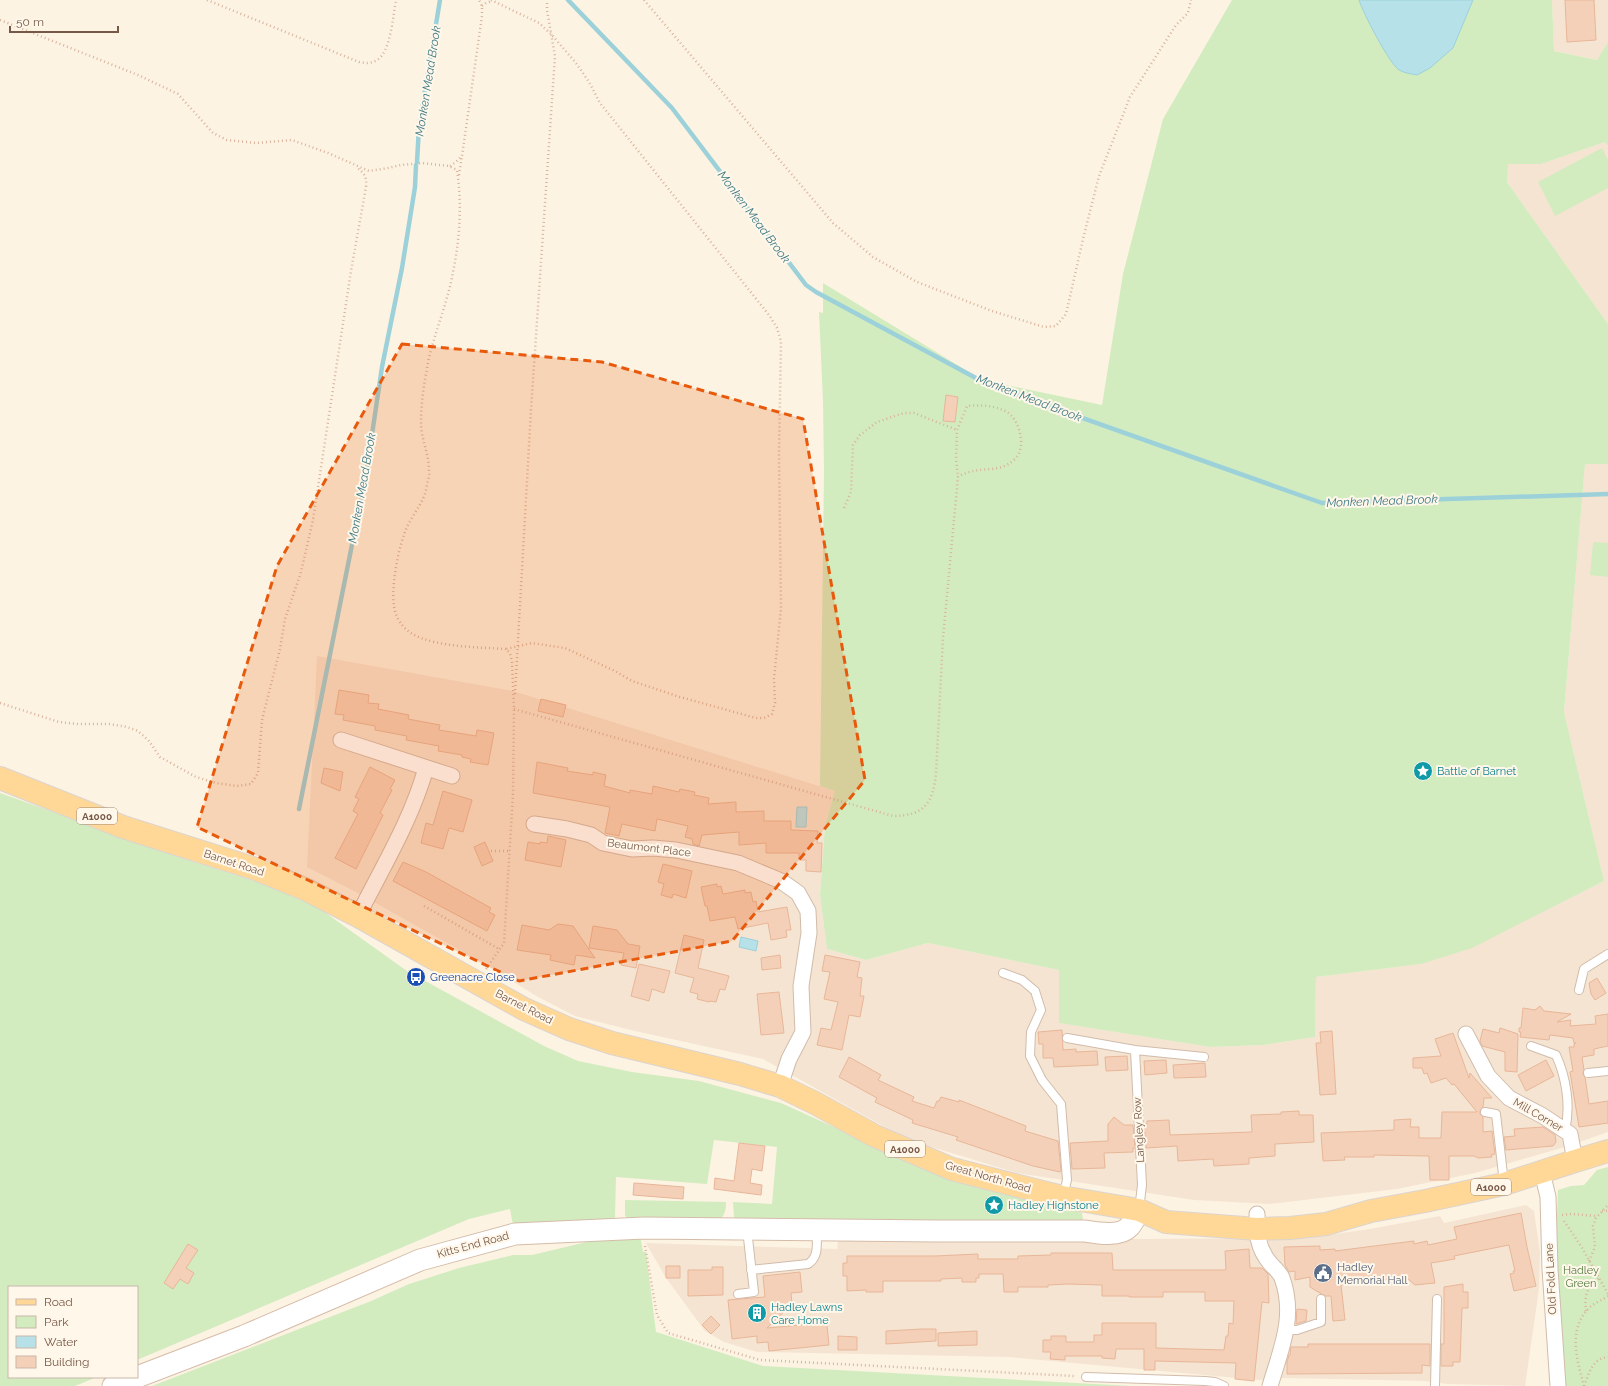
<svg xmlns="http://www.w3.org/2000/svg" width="1608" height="1386" viewBox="0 0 1608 1386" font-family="Raleway,sans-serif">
<rect width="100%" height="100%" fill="#fdf3e3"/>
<!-- residential -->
<path fill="#f5e4d1" d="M1552,0H1608V42L1597,60L1554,51Z
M1605,142L1608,146V324L1507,182V164H1541Z
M1585,463L1608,464V1132L1565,1147L1475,1173L1397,1189L1270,1204L1194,1200L1017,1173L922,1144L883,1126L763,1059L635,1031L575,1016L538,997L481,962L354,891L307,867L317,656L513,691L835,791L825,826L820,895L827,949L866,960L928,943L1059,970L1060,1023L1210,1047L1264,1045L1315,1037L1316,977L1421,964L1546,910L1604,881L1564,712Z
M1526,1205L1534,1211L1540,1252L1539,1289L1525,1386L1448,1384L1424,1381L1284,1378L1259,1380L1009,1357L757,1352L724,1342L705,1331L666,1278L646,1243L837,1249L838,1241L1306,1238L1370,1229L1440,1216L1444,1223Z"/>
<!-- green -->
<path fill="#d2ecc0" d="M1232,0H1359C1363,13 1389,63 1399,70C1404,73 1412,74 1417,75L1469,10L1473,0H1552L1554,51L1597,60L1608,42V146L1605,142L1541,164H1508L1507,182L1608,324V464H1585L1564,712L1604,881L1472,948L1421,964L1316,977L1315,1037L1264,1045L1210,1047L1059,1023V970L928,943L866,960L827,949L820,895L825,826L835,791L820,786L824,471L823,402L819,312L823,313V283L982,380L1102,405L1123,274L1163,119Z
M1602,148L1608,160V188L1555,216L1538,182Z
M1593,542L1608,543V577L1590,575Z
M0,793L191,861L302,896L407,971L544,1046L578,1061L632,1072L699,1081L781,1103L856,1137L1082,1213L1083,1219L1080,1221H736L734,1218L733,1202L772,1204L777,1147L714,1140L707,1184L616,1177L615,1217L613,1220L514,1231L510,1209L469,1219L137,1360V1287H9V1377H97L75,1386H0Z
M1608,1167V1386H1566L1554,1284L1558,1190L1571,1186L1584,1185L1597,1170Z
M625,1200L726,1202C726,1210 725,1214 720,1220L629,1222L625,1215Z
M616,1235H640L643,1252H646L656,1332L763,1366L1132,1386H152L371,1301L409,1284L459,1268L513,1255H532Z"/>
<!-- water -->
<path fill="#b6e1e8" stroke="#9cd1da" d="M1359,0H1473L1453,48L1430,68L1417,75C1412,74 1404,73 1399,70C1389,63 1363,13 1359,0Z
M797,807H807L806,827H796Z
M741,937L758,941L756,951L739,947Z"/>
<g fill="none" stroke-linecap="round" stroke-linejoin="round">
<!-- stream -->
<path stroke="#9cd1da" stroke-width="4.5" d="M568,0L672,108L806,285L816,292L987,384L1322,503L1608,494
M417,162L419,127L440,0
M299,809L366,475L382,367L402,268L415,187L416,165"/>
</g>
<!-- building -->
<path fill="#f4d0b9" stroke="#e8b698" d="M1565,0H1594L1596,40L1567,42Z
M946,395L958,397L955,422L943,421Z
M339,690L369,695L368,703L379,704L378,709L409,715L408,719L440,725L439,730L476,736L477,730L494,733L488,765L470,762L471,759L462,757V755L438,751L439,746L406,740L407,736L375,730V726L343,720L344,715L335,714Z
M541,699L566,705L563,717L538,711Z
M537,762L568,768L567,771L593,775V772L606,775L604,786L630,793V790L652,794L653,786L679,792L680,789L695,792L694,795L709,798L708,804L736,802V812L764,811V821H791V830L818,831L817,843H822L821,872L806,871V860H799V853H766V843L739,845V832L702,835L699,846L693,844L692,839L685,837L688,826L657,819L655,831L622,824L619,836L605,833L610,807L533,793Z
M370,767L395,780L390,789L392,790L380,813L383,815L356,869L335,858L358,814L353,811L359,799L355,797Z
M324,768L343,772L340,791L321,783Z
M443,791L472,800L463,832L449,828L443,849L421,843L426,823L433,825Z
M548,836L566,840L561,867L525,860L528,842L540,844V842L547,843Z
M485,842L493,861L482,866L474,847Z
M403,862L426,872L491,908L489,912L495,915L487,931L393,881Z
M663,864L692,871L686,898L673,894L672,898L661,895L664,884L658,882Z
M717,884V887L721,886L723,894L745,890V893L751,892L753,902L756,901L758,912L787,907L791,930H786L787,937L771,940L768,923L738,929L735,917L710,921L707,906H705L701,887Z
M558,924L573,926L595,958L576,955L574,965L550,960L551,955L517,950L522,925L549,930Z
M593,926L617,930L628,944L640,946L636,968L621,965L624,953L589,948Z
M684,935L704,940L698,968L729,976L725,990L720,989L716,1002L709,1001V1002L697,999L698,994L690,992L694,978L675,973Z
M780,955L781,968L762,970L761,958Z
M825,955L860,962L857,977L862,978L860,996H864L860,1017L849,1015L842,1050L817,1045L821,1028L831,1030L838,1002L824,999L830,972L822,971Z
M639,964L670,971L664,993L652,989L649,1001L631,996Z
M1597,978L1606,993L1595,1000L1591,994L1589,983Z
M779,992L784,1033L761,1035L757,994Z
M1540,1006L1544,1011L1571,1014L1557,1022L1571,1020L1570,1026L1596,1024L1595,1016L1608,1014V1046L1594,1049V1055L1582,1057L1584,1070L1583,1074L1585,1077L1589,1104L1608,1101V1123L1579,1127L1570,1072L1573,1071L1569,1047H1574V1044L1576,1043H1574L1573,1038L1550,1035L1549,1040L1520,1037L1521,1032H1519V1028H1521L1523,1008L1535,1010Z
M1500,1028L1518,1034L1517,1072L1505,1071V1052L1482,1046L1480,1041L1483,1029L1499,1033Z
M1062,1030L1063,1050L1076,1049V1052L1097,1051L1098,1065L1054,1067L1053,1058H1043V1044H1039L1038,1032Z
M1332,1031L1336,1094L1320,1095L1316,1043H1321L1320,1032Z
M1453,1033L1469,1078L1470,1073L1492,1098H1484L1483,1107L1480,1111V1114L1483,1117V1132L1492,1131L1495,1154L1491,1155L1492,1157L1478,1158L1474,1156H1449V1180H1430L1429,1156L1374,1155V1157H1344L1345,1160L1323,1161L1321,1133L1394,1130V1120L1411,1119L1410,1127H1419V1138H1441L1442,1112H1477L1454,1084L1452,1085L1446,1078L1431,1083L1427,1073L1424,1074L1422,1068H1413V1058L1441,1056L1435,1039Z
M1127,1056L1128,1070L1106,1071L1105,1057Z
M849,1057L881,1075L878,1080L914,1097L912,1101L934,1108L937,1101H939L941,1097L959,1102V1100L1026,1126L1025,1131L1058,1141L1061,1170L1060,1172L1033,1166L956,1140L958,1137L912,1123L913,1120L875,1102L877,1098L839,1077Z
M1166,1060L1167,1073L1145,1075L1144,1061Z
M1546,1060L1554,1076L1526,1091L1518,1075Z
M1205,1063L1206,1077L1174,1078L1173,1065Z
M1299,1111V1115H1313L1314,1142L1275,1144V1156L1249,1158V1164L1214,1166L1213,1159L1178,1161L1177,1146L1146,1148L1144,1124H1147V1121L1169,1120L1170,1135L1252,1132L1251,1115L1281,1114V1112Z
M1114,1117L1124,1125H1133L1135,1148H1133V1152L1104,1153L1105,1168L1072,1169L1070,1143L1108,1141V1124Z
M1543,1127L1555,1135L1556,1142L1553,1146L1506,1150L1504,1137L1515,1136L1514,1129Z
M739,1143L765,1146L762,1171L752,1169L750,1183L762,1185L761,1195L714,1189L715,1178L734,1181Z
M634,1183L684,1187L683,1199L633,1195Z
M1521,1213L1527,1247L1536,1286L1514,1291L1510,1274L1514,1273L1513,1271H1515L1509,1245L1454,1256L1455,1259L1431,1263L1435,1283L1415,1285L1408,1279L1396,1281V1278L1341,1285L1345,1320L1333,1321L1331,1296H1325L1310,1287V1277L1295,1280V1271L1289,1272L1285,1265L1284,1247L1320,1246V1250L1335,1249V1251L1414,1241V1244L1427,1241L1428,1245L1457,1239L1454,1227Z
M188,1244L198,1250L186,1268L194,1273L188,1284L180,1279L173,1289L164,1283Z
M1249,1249L1250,1268H1262L1268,1274L1269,1303L1262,1302L1254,1381L1235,1379L1236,1363L1155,1361V1370H1144V1349H1116L1115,1359L1102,1358V1356H1065V1360L1050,1359L1051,1352H1043V1340H1051V1336H1066V1342H1094V1335H1102V1323H1156V1348L1224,1350L1226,1336H1228L1229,1323L1233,1324L1234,1301H1205V1292H1163V1297H1129V1296H1102V1285L1068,1284L1048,1285V1287H1018V1292H1004L1003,1274H979V1278H976V1282H962V1278L941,1279V1281H883V1292H866V1290L847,1291V1276H843V1263H847V1256H935L978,1254V1259H1018V1256L1051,1255V1253H1112L1113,1270H1226L1225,1251Z
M666,1266H680V1278H666Z
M712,1267H723V1295L688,1296V1270H712Z
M800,1272L802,1292L791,1293L792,1304L767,1328L811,1324L810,1318L826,1317L829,1345L769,1351L768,1342L757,1343V1336L732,1339L728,1300L765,1297L763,1276Z
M1463,1284V1292H1468V1308H1462L1460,1362H1453V1366H1441V1344H1444V1287Z
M1297,1309L1307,1310L1306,1321L1296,1324Z
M711,1316L720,1325L711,1334L702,1325Z
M922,1329H936V1341L886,1344V1331Z
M977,1331V1345L938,1346V1333Z
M838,1336L857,1337V1350H838Z
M1308,1344H1430V1366L1422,1365V1373L1287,1374V1362L1289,1355H1290L1291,1347H1308Z"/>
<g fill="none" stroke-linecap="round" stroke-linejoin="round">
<!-- lane casing -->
<g stroke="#d1bcab" stroke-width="10">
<path id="lane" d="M1003,973L1022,980L1035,991L1041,1010L1031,1032L1030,1056L1042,1080L1061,1104L1067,1180L1063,1196
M1579,990L1584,969L1608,954
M1067,1038L1135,1050L1204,1057
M1531,1046L1556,1055C1566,1077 1571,1106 1565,1130
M1135,1050L1142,1185L1139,1210
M1588,1073L1608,1071
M1485,1112L1496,1114L1504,1183
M751,1270L808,1264C820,1256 816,1243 817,1230
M738,1294L754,1292L747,1229
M1287,1330H1297L1321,1322V1299
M1086,1377L1205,1381L1215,1382L1224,1386
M1435,1386L1437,1299"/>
</g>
<!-- street casing -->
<g stroke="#d1bcab" stroke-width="17">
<path id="street" d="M341,740L452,776
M534,824L567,829L591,835L603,843L632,849L653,848L676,850L738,863L781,881L798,893L808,911L809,933L801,986L803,1032L789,1059L780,1086
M358,916C382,868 411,821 426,768
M1466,1034L1488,1076L1509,1098L1543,1116L1570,1134L1575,1161
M1542,1172L1548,1197L1550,1269L1558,1386
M1257,1214C1257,1235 1257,1247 1270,1263C1274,1268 1280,1272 1282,1278C1296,1316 1281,1349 1270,1386"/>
</g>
<!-- secondary casing -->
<g stroke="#d5bca8" stroke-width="23">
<path id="secondary" d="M137,1377L244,1336L420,1260L515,1234L644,1228L938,1231H1085C1097,1233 1120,1237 1129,1227C1133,1223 1136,1216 1139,1210
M113,1386L136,1377"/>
</g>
<!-- primary casing -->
<g stroke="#dcd4cf" stroke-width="24">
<path id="primary" d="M0,778L123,827L256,869L305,889L358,916L524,1009L569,1029L612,1043L740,1074L780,1086L815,1103L875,1136L952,1169L1062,1197L1139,1210L1166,1222L1257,1229L1290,1228L1326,1224L1371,1211L1425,1201L1504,1184L1575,1161L1608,1151"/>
</g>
<!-- path -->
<path stroke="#d9b39c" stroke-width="2.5" stroke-dasharray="1 3" stroke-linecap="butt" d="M207,0L359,62C365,63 371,64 377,60C391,52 393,15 396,0
M491,0L539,23L551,34L576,63L589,82L600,103L769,315L777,328L781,341L779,454L781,608L774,679L775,703L772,714L764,718H756L680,697L632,681L615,671L565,648L532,643L506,649
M644,0L833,223L873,257L917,282L992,311L1044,327L1056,326L1066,314L1083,239L1099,176L1130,97L1176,25L1188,13L1191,0
M482,6L486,3L492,1
M0,20L138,75L178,94L213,133L227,140L256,143L292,140L328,153L369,171L388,168L401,165L422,163L449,166L457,170C462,204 460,238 453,272C447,307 431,339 426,374C423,390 421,407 421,423C421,438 429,454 429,470C430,475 428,480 427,485C425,500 416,510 409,523C399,541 388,596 396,614C397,618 400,622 402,625C419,648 479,647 506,649L510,653L512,661L514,709L513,794L504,943L486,969
M450,166L456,162L462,156L482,16V6L479,0
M459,175L462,156
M844,508L851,492L853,445L860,435L877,422L904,413H914L957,430
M515,694L531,410L555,56L547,10V0
M0,703L59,722L78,724H110L127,727L138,731L149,741L160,757L196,777L216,783L237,786L251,784L258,773L262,720L280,649L285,619L301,572L313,520L351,271L366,187C367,176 364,173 356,167
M514,709L893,816C924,816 933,803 936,774L943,638L958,477C961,475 965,473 969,472C986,467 1000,473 1015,459C1027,448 1020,418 1005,411C993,405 980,405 967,406L957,430L956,459L958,477
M491,851H509
M424,906L499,949
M1602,1211H1608
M1562,1215L1571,1214L1597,1216
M1564,1221L1581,1246L1608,1294
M645,1246L657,1315L668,1333L760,1360L1075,1376
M1589,1261L1595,1247L1593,1226L1596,1218L1608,1205
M1586,1311C1584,1294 1587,1288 1599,1278
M1584,1386C1577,1360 1567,1329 1590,1307C1595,1303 1602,1300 1608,1296
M1584,1386C1589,1373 1593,1358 1608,1357"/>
<!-- lane -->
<use href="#lane" stroke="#fff" stroke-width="8"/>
<!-- street -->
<use href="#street" stroke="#fff" stroke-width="15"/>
<!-- secondary -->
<use href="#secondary" stroke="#fff" stroke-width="21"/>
<!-- primary -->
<use href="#primary" stroke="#ffd898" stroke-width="22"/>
</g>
<!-- marked area -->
<path fill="#e8590c" fill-opacity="0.2" stroke="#e8590c" stroke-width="3" stroke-dasharray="8 5" stroke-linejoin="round" d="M402,344L602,362L803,419L865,780L732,941L519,981L197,827L277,566Z"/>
<!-- icons -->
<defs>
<g id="sight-disc" transform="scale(1)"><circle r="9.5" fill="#0f9aa8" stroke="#fff7ea"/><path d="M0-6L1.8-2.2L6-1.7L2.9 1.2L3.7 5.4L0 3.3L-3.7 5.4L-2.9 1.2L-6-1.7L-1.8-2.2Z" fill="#fff"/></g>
<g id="bus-disc" transform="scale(1)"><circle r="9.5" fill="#1a4fb4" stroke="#fff7ea"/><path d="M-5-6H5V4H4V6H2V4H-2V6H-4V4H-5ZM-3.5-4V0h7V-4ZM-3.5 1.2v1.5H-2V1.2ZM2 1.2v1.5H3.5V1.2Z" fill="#fff"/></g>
<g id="civic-disc" transform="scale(1)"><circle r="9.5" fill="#5c6f8a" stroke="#fff7ea"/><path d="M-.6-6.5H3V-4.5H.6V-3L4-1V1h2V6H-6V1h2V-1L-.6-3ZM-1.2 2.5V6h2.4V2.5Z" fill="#fff"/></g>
<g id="building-disc" transform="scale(1)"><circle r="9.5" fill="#0f9aa8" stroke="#fff7ea"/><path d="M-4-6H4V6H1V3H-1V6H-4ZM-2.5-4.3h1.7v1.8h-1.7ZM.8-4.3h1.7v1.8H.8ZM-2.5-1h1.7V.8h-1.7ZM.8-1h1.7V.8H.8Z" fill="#fff"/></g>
</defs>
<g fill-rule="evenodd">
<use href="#sight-disc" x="1423" y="771"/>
<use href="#bus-disc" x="416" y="977"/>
<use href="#sight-disc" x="994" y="1205"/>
<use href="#civic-disc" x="1323" y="1273"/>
<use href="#building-disc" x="757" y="1313"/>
</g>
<g text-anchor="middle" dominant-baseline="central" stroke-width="4" stroke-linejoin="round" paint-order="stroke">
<!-- shield labels -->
<g fill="#fff7ea" stroke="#a08878" stroke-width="1">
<rect x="77" y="808" width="40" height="16" rx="3"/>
<rect x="885" y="1141" width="40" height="16" rx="3"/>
<rect x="1471" y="1179" width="40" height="16" rx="3"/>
</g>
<g font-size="10" font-weight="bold" fill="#775847">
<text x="97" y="816">A1000</text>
<text x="905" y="1149">A1000</text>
<text x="1491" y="1187">A1000</text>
</g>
<!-- culture labels -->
<g font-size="11" fill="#0d838f" stroke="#fff7ea" text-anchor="start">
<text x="1437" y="771">Battle of Barnet</text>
<text x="1008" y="1205">Hadley Highstone</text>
<text x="771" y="1307">Hadley Lawns<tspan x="771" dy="13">Care Home</tspan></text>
</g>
<!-- street labels -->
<g font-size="11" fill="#775847" stroke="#fff7ea">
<text transform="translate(649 848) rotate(7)">Beaumont Place</text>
<text transform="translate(234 863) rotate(18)">Barnet Road</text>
<text transform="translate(524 1007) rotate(27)">Barnet Road</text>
<text transform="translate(1538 1115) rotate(30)">Mill Corner</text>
<text transform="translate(1139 1130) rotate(-93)">Langley Row</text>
<text transform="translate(988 1177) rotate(16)">Great North Road</text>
<text transform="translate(473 1245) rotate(-15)">Kitts End Road</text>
<text transform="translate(1551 1279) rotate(-93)">Old Fold Lane</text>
</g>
<!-- transit labels -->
<g font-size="11" fill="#164399" stroke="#fff7ea" text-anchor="start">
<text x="430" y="977">Greenacre Close</text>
</g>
<!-- service labels -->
<g font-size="11" fill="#4e5e75" stroke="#fff7ea" text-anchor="start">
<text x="1337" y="1267">Hadley<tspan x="1337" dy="13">Memorial Hall</tspan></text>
</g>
<!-- park labels -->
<g font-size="11" fill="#527d3f" stroke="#fff7ea">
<text x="1581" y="1270">Hadley<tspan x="1581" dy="13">Green</tspan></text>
</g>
<!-- water labels -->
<g font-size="12" font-style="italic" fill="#3d7984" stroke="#fff7ea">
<text transform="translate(428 81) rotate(-81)">Monken Mead Brook</text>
<text transform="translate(754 217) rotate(53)">Monken Mead Brook</text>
<text transform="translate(1029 398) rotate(21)">Monken Mead Brook</text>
<text transform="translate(362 488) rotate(-80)">Monken Mead Brook</text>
<text transform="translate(1382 501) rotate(-2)">Monken Mead Brook</text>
</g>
</g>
<!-- legend -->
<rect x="8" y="1286" width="130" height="92" fill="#fff7ea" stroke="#c9b7a9"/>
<rect x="16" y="1299" width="20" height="6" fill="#ffd898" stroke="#c9b7a9"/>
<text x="44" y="1306" font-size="12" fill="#775847">Road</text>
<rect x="16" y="1316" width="20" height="12" fill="#d2ecc0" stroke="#c9b7a9"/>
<text x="44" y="1326" font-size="12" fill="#775847">Park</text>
<rect x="16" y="1336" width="20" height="12" fill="#b6e1e8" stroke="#c9b7a9"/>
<text x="44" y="1346" font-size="12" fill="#775847">Water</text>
<rect x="16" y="1356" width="20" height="12" fill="#f4d0b9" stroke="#c9b7a9"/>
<text x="44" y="1366" font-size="12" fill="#775847">Building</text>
<!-- scale -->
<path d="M10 26v6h108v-6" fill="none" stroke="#775847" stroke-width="2"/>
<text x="16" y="26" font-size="12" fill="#775847" stroke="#fff7ea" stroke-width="3" paint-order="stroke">50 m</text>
</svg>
